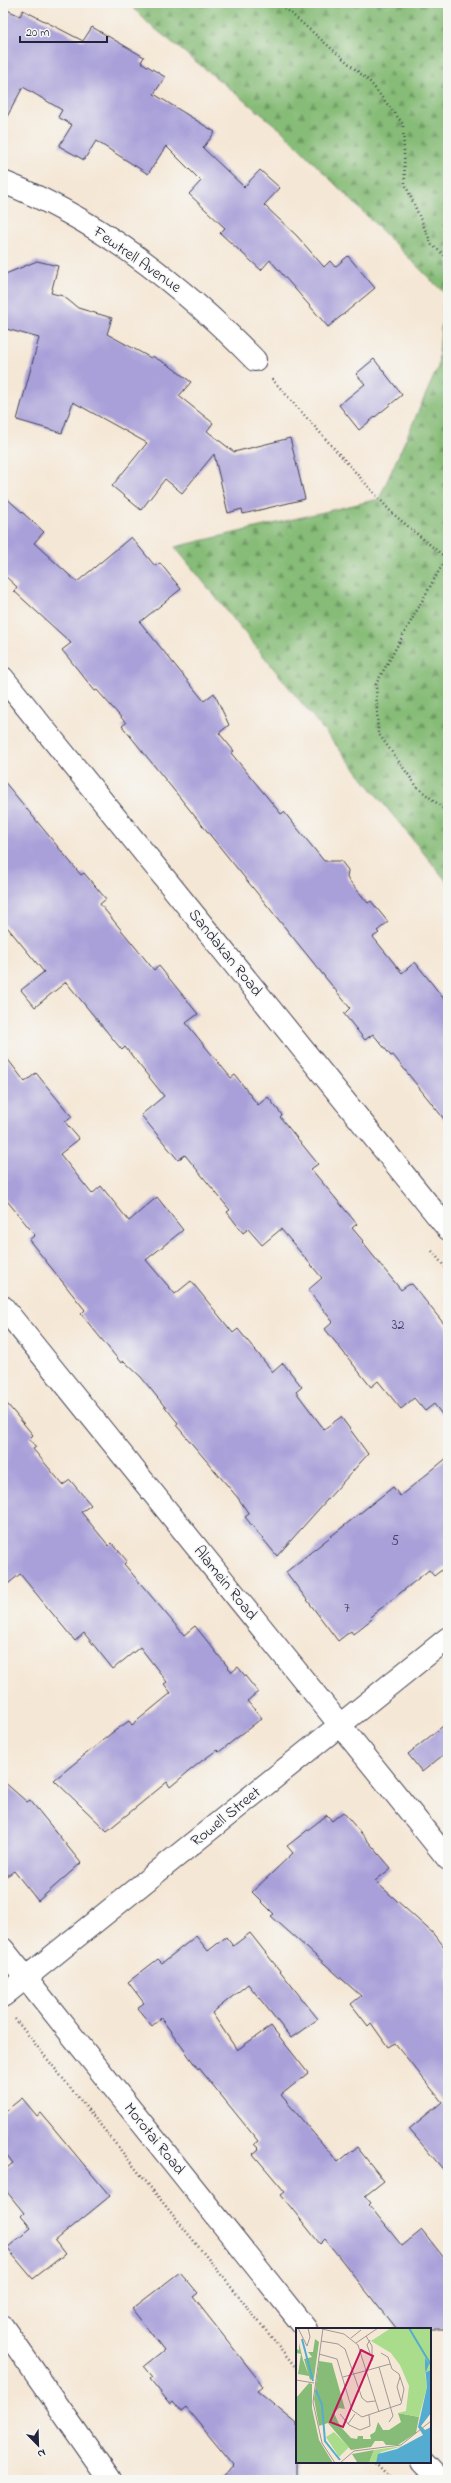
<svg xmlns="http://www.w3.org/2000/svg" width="451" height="2483" viewBox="0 0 451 2483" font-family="'Indie Flower',sans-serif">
<defs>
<pattern id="forest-firs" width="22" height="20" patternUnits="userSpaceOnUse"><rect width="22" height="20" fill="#86bc77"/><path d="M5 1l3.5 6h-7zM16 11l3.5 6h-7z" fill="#6d9863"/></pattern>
</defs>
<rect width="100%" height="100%" fill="#f6f6f2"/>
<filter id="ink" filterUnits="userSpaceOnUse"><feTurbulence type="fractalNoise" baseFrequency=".025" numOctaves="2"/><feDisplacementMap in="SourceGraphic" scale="8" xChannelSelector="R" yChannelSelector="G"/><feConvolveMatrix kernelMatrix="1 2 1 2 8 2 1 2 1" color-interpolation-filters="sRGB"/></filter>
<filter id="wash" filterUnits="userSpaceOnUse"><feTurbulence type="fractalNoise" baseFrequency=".012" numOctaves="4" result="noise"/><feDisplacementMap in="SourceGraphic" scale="16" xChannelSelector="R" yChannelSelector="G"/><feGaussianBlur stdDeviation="0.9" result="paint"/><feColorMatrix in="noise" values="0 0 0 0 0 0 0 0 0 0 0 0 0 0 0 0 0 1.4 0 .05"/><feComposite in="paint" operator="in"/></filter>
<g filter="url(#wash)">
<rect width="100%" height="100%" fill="#f5e7d5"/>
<!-- forest -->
<path fill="url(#forest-firs)" stroke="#546f59" d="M128,3H448V883L175,547L379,499L438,367L444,293L280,129L148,23Z"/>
<g id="blocks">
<!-- building -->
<path fill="#a9a0d9" d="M3,8L20,16L23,10L83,41L92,27L144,57L141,62L165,77L154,94L215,132L203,148L244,187L260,170L280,188L264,205L297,236L324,267L330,261L335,267L348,256L375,288L328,327L270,260L261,270L220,233L225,228L189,194L201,181L166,146L148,174L96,141L84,160L59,146L72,125L58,117L62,110L23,87L3,124Z
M37,261L58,266L51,293L63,296L78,308L112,318L107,334L151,358L152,356L170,366L191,382L179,396L213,423L207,431L234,452L290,438L305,499L243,514L242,509L228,513L214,454L182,493L165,479L141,510L112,486L147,443L73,402L62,433L17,420L39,338L3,328V275Z
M374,359L402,395L359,430L339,405L365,384L356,374Z
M3,495L44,532L34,543L77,582L131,537L155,566L160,563L181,589L140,622L204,701L214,693L229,725L219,733L234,751L231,753L281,814L284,812L324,861H341L348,870L347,878L368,903L371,901L388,922L377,931L379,933L373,937L402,973L415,962L448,1004V1124L393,1055L391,1056L373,1034L365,1040L344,1014L350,1008L122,726L126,723L97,690L95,691L62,650L71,643L14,591L17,587L3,574Z
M3,780L81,875L84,873L106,899L100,904L154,970L159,966L198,1014L186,1023L231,1078L235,1075L258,1105L268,1097L282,1115L280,1117L318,1164L311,1169L357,1224L352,1228L363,1241L362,1242L401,1290L408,1285L412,1284L448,1329V1422L434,1404L425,1411L414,1398L401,1409L378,1381L371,1387L325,1329L333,1322L308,1290L322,1278L281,1229L262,1245L248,1229L243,1233L227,1212L230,1210L185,1155L178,1160L141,1115L164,1096L125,1047L122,1050L66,982L35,1007L21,990L44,972L3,922Z
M3,1053L25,1082L36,1073L72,1117L65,1122L79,1139L60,1154L92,1194L101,1186L129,1221L157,1197L183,1230L146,1260L175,1294L191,1281L233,1333L238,1329L273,1372L283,1363L302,1387L296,1392L324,1429L341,1417L368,1454L277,1556L245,1517L249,1514L238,1498L176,1425L178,1423L141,1377L124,1361L121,1363L81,1314L85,1310L29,1240L35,1235L3,1196Z
M3,1399L33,1435L29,1439L36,1447L33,1449L63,1485L70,1480L91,1505L81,1512L109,1546L112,1543L127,1561L124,1564L184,1635L195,1626L232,1672L238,1667L258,1692L247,1701L262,1718L219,1752L217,1750L199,1763L170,1787L167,1782L107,1831L54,1780L113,1732L129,1721L132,1725L171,1693L164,1684L167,1682L140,1647L113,1669L84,1633L75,1641L20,1574L3,1588Z
M448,1457V1565L434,1576L429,1570L370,1617L372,1619L353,1634L351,1631L338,1641L286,1572L393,1487L400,1496Z
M448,1722V1751L422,1772L408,1754Z
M3,1781L27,1802L30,1800L81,1863L38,1901L14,1871L3,1879Z
M343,1812L391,1868L375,1881L436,1936L448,1952V2175L409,2129L442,2102L395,2043L388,2047L371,2023L368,2026L351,2004L361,1996L271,1916L274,1914L252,1892L293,1853L287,1846L327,1815L332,1821Z
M250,1933L318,2019L291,2038L248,1984L212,2013L237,2050L271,2026L308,2073L281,2095L338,2162L357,2147L384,2181L365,2196L371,2203L369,2205L402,2246L422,2230L448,2263V2329H396L325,2239L320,2244L281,2195L285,2192L253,2154L259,2149L254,2144L258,2141L199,2068L198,2069L161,2018L152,2026L137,2008L144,2003L128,1982L158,1959L162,1963L196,1936L208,1951L226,1937L233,1946Z
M22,2098L37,2116L41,2113L110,2196L55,2241L65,2254L33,2279L7,2248L31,2228L21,2216L24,2213L3,2187V2171L13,2163L3,2150V2113Z
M180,2272L198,2293L193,2297L260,2382L262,2387L257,2391L297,2424V2480H217L234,2466L186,2408L181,2412L173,2402L170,2404L150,2379L153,2377L144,2366L164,2350L132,2309Z"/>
</g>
</g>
<g filter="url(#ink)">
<use href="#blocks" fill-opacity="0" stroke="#424052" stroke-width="1"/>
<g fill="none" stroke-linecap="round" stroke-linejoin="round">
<!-- minor casing -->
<g stroke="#424052" stroke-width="24">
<path id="minor" d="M3,182C100,220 183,286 255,360
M3,678L448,1229
M3,1307L448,1859
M3,1949L306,2329
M3,1996L448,1638
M3,2327L110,2480
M422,2462L439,2480"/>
</g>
<!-- path -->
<path stroke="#424052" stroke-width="2.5" stroke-dasharray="1 3" stroke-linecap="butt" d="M279,3L370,82L403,124L405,184L432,245L448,258
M272,379L392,513L446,558L448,554
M446,558L376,684L378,733L418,788L448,812
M432,1251L448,1271
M15,2019L297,2369
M375,2462L392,2480"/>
<!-- minor -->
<use href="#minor" stroke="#fff" stroke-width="22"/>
</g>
</g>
<g text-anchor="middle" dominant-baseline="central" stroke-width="3" stroke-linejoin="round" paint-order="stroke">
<!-- number labels -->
<g font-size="14" fill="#444262">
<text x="398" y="1325">32</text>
<text x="395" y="1541">5</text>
<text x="347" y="1608">7</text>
</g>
<!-- street labels -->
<g font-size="16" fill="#22223b" stroke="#f6f6f2">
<text transform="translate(137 260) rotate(35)">Fewtrell Avenue</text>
<text transform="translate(225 953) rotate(51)">Sandakan Road</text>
<text transform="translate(225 1583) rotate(51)">Alamein Road</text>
<text transform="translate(226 1817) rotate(-39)">Rowell Street</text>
<text transform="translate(154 2139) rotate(51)">Morotai Road</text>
</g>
</g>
<!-- overview -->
<g transform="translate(296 2328)">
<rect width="135" height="135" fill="#f5e7d5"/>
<path d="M19,11L23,14L18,50L14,52L8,31L16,29L12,24H17ZM3,15L7,32L13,48L2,46L5,26L0,25V21L3,22ZM23,33L36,35L49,81L43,80L38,85L44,98L55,110L61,111L62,108H67V111H75L74,107L79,104L82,94L87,102H93L105,94L102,85L123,89L120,105L102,117H90L87,113H79L75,119L55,122L32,95L23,98L18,71ZM13,55L16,56V80L23,112L37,135H0V70ZM78,122L73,135L61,134L56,126Z" fill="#86bc77"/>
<path d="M107,118L85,124L80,135H73L78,122Z" fill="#a9dc8b"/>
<path d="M95,0H134L135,42L129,44L131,59L123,89L102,85L110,83L113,58L104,37L95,25L75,13ZM38,104L53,119L43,129L30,109Z" fill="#a9dc8b"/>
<path d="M129,30L133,36L130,44L135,42V85L125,98L129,102L135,99V135H80L82,126L101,121L127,107L122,99L131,59L129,39Z" fill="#55acd1"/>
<path fill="none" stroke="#55acd1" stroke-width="2" d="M113,0L135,37M6,11L17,53M20,62L26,77L29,113L44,132"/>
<path fill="none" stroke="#a19897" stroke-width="1" d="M2,0L11,18L14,9L12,0M27,0L17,74L26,115L39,135M26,1L48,6L62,17L83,84M70,8L76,18V33M55,10L65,2M74,12L71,17L74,25M25,13L42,16L49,21L66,70L71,74L79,73M60,15L82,0M23,26L41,31L56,82L66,89L105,76L108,61L103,46L96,41L92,29L85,25M83,39L97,88L93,94M47,49L94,36M104,49L101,59L105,73M0,52L18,55M44,86L53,97L64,102L74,98L73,87M52,96L59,86M44,135L58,123L105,117L135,93"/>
<path fill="#c2185b" fill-opacity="0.15" stroke="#c2185b" stroke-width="2" d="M65,22L77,28L47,99L34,94Z"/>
<rect width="135" height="135" fill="none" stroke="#22223b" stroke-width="2"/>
</g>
<!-- margin -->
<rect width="451" height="2483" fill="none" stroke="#f6f6f2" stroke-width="16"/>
<!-- north arrow -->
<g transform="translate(38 2445) rotate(157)" stroke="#f6f6f2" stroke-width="3" paint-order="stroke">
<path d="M0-3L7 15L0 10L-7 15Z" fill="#22223b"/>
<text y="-6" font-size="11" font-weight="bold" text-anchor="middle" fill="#22223b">N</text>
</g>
<!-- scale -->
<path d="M20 36v6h87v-6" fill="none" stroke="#22223b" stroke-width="2"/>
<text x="26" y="36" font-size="12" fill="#22223b" stroke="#f6f6f2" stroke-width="3" paint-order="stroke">20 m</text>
</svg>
